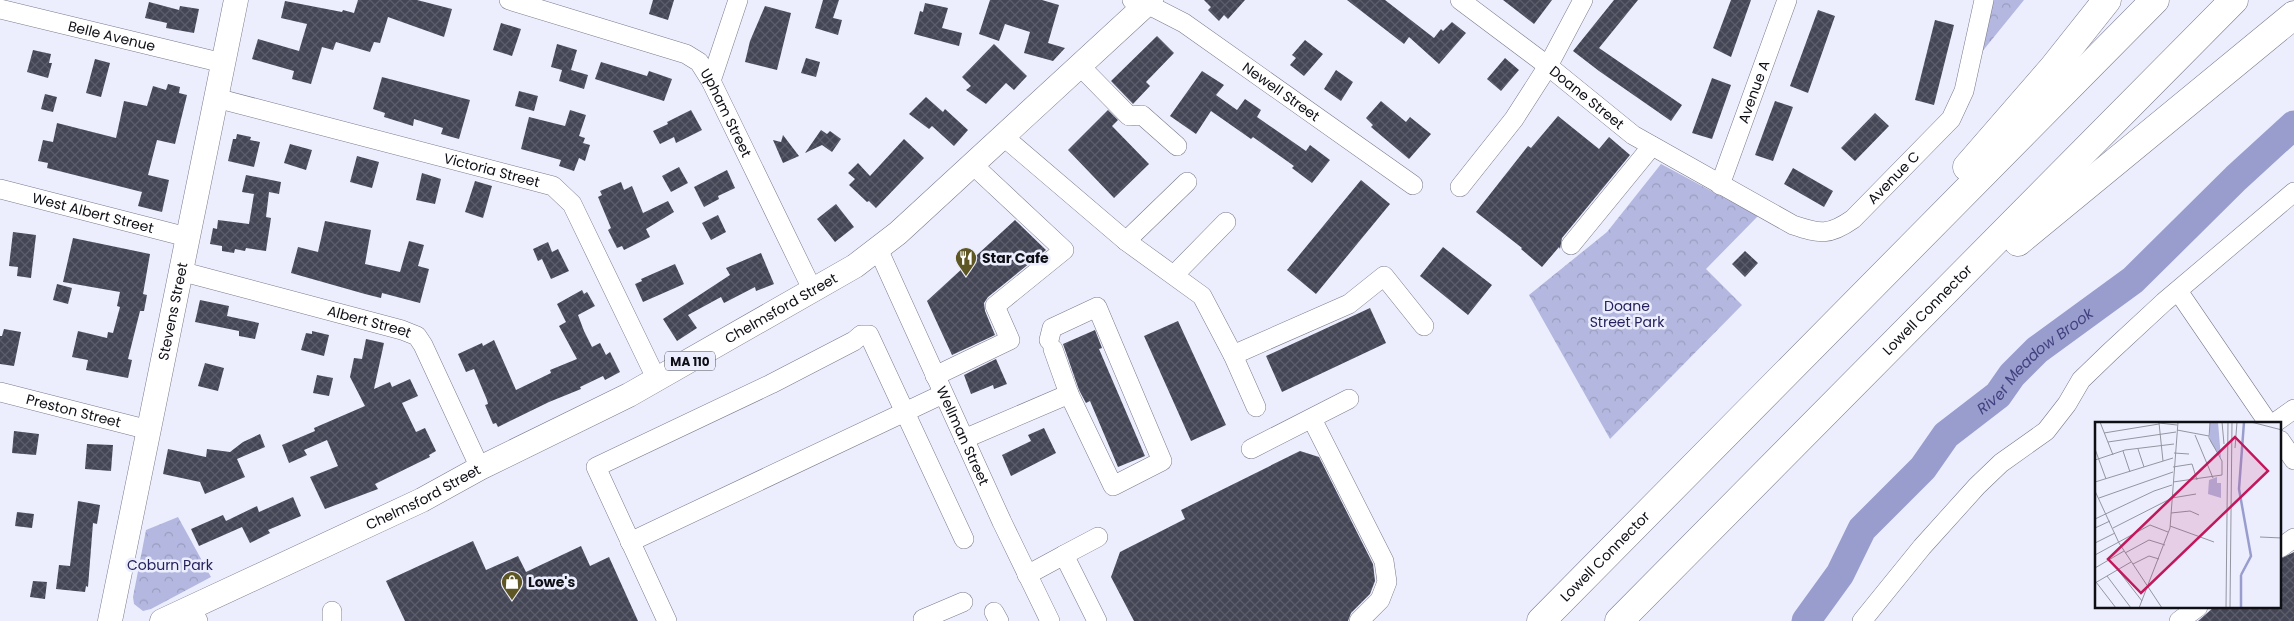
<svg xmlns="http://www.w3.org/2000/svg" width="2294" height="621" viewBox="0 0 2294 621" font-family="Poppins,sans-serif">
<defs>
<pattern id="park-crowns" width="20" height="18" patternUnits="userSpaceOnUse" patternTransform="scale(1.25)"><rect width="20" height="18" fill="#b4b8e0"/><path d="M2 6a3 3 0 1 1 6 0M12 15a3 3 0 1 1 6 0" fill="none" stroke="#9a9dbf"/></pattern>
<pattern id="building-cross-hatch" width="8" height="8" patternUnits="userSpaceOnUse" patternTransform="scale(1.25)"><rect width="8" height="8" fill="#444656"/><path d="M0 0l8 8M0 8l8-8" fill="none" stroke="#5b5d6a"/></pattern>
</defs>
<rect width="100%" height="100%" fill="#eceefe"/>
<!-- park -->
<path fill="url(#park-crowns)" d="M1984,0H2024L1968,69Z
M1661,164L1758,216L1706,269L1742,305L1610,439L1529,295L1607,232Z
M178,517L211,577L151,609L143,611L134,604L133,597L146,530Z"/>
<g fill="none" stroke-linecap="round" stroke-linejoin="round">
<!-- river -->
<path stroke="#999dce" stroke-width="29" id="s1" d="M1806,621L1840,574L1862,529L1923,468L1946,435L1998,395L2012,375L2037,350L2133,280L2236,178L2294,125"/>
</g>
<!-- building -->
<path fill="url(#building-cross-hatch)" d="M358,0H417L452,9L444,37L388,17L380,43L374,42L370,52L336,42L333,50L322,47L311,84L292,79L294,71L252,59L258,39L299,51L307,24L281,18L285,1L342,12L343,10L354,13Z
M653,0H674L668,20L649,14Z
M823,0H839L833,18L842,20L838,35L815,28Z
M990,0H1042L1059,5L1048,43L1065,48L1053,61L1024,53L1030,32L1005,24L999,41L979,34Z
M1204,0H1245L1228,19L1224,15L1219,21L1208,10L1211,7Z
M1347,0H1385L1434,38L1441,29L1443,31L1452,22L1466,33L1439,64L1409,37L1404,44Z
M1503,0H1552L1534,24Z
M1614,0H1638L1599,48L1682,105L1671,121L1599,71L1573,51Z
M1731,0H1751L1731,57L1713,48Z
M149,2L179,10L180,6L199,9L194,33L166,28L167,23L145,18Z
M925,3L948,8L942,28L962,33L959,46L914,34L920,11L923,12Z
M765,6L791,13L777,70L745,62L750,41Z
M1818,10L1835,16L1808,93L1790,86Z
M1935,20L1954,25L1934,105L1915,100Z
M501,23L521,29L512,56L493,50Z
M1157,36L1174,53L1146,82L1150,86L1133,104L1111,81Z
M1305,40L1323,54L1304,76L1290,65L1296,58L1292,55Z
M557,44L577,50L571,70L588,75L584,89L559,81L562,70L551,67Z
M994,44L1027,76L1014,90L1006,83L986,104L966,90L971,86L962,77Z
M33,50L51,54L49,63H52L48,78L27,72Z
M806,58L820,62L816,77L801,73Z
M1505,58L1519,70L1501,91L1487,79Z
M95,59L110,63L101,97L86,93Z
M601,62L647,76L649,71L672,79L664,101L595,79Z
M1336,70L1353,82L1341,101L1324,89Z
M1202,71L1224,85L1216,95L1237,110L1245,99L1261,110L1257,117L1306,151L1310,145L1330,160L1312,183L1292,168L1294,166L1253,137L1251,139L1211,111L1196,134L1170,116Z
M382,77L470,100L459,139L441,134L443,128L414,119L413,126L384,117L385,113L373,109Z
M1712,78L1731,85L1712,139L1692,133Z
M168,84L180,87L179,93L187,95L175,144L157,140L148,175L169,180L162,212L138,206L142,192L47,168L48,163L38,161L43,140L53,142L57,123L116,138L124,101L147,106L153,86L166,90Z
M519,91L538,96L534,111L515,106Z
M45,94L57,97L53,112L41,109Z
M926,97L943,112L945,109L968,130L954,146L932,126L929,129L909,114Z
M1381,101L1406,122L1410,117L1431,134L1409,159L1371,127L1373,125L1366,118Z
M1775,101L1793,107L1773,161L1755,155Z
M570,110L586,115L579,136L585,138L583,143L590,145L585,161L579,158L574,171L559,166L561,160L521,149L529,117L565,126Z
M691,110L702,130L676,143L674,137L660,144L653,131L668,124L667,122Z
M1108,110L1118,120L1112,126L1149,164L1114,198L1068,150Z
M1875,113L1889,126L1855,161L1841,148Z
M1558,116L1599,149L1609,137L1630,155L1562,238L1560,249L1559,247L1542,267L1521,249L1522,248L1476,212L1528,146L1531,148Z
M821,130L827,134L830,131L841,139L832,152L822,145L805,153Z
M237,134L251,137L250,140L260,142L254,167L228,161L233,139H236Z
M783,135L799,156L783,163L773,140L781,142Z
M904,139L924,158L876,208L869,201L867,202L849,185L855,179L848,173L858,163L870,176Z
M290,144L312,150L306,170L284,163Z
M357,156L379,162L372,188L350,182Z
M679,167L688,183L671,192L662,176Z
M1793,168L1833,191L1824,207L1784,184Z
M727,170L735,188L718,196L719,199L704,207L694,187Z
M422,173L441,179L435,204L416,200Z
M246,175L281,182L279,194L269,192L266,217L271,218L266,251L246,248L245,251L235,249L234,253L222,251V246L210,244L213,228L217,229L218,220L249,224L254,194L242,192Z
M1361,180L1390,204L1316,294L1287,270Z
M475,181L492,186L483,218L465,212Z
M621,182L624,190L632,186L643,213L668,201L674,212L646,229L650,237L624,250L622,246L617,248L608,230L611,228L598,197L602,195L600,191Z
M836,204L854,227L835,242L817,219Z
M718,215L726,232L711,240L702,223Z
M1015,220L1046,250L988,297L984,303L985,311L995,335L952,355L927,301Z
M325,221L371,230L365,264L400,272L409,241L424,245L418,266L429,269L420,303L382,293L381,298L365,294L291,273L298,247L318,252Z
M13,232L36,235L31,278L17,276L18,267L9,266Z
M73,238L150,254L143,294L147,295L144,311H140L128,359L132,360L128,378L86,370L88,360L72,357L78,331L107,338L108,332L113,333L120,307L117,306L120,292L63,282Z
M548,242L552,252L558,249L569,271L551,279L542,259L538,261L533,249Z
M1443,247L1492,285L1468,315L1420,276Z
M1745,251L1758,263L1745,277L1732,264Z
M761,253L774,284L756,291L755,287L724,303L721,297L688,315L697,328L677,341L663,319L730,275L726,268Z
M675,264L684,284L643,302L635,284L642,281L641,279Z
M57,284L72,288L68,304L53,300Z
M582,290L584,294L587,292L595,306L578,315L584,331L592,347L600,343L606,355L610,352L620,372L605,380L603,376L580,387L581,389L549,402L498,427L496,423L493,424L485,405L488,404L487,400L474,369L466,372L458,354L482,343L483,346L494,340L516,390L551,373L550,370L577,359L559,326L566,322L557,304Z
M200,300L229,306L227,316L259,323L255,339L239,336V331L195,322Z
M1370,308L1386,343L1282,392L1266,356Z
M1178,321L1226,425L1191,441L1144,336Z
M4,329L21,332L14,366L0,364V336H2Z
M1095,330L1102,348L1099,349L1145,456L1118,467L1090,401L1086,403L1079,390L1063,344Z
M312,331L329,335L324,356L301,350L306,333L312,334Z
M366,339L384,343L374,389L390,382L392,387L410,379L418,396L402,403L416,432L425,428L436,451L429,455L430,457L375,484L378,489L325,509L310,477L338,466L327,440L304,450L307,455L289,463L282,445L315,431L314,428L365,406L350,377L354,358L362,359Z
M996,359L1007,384L994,389L993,385L971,394L964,375Z
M205,363L224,368L218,391L198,386Z
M317,375L333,378L329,396L313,393Z
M1044,428L1056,453L1011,476L1002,455L1031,441L1028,435Z
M14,431L39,434L36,455L12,453Z
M260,434L265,447L237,459L245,477L205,494L200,482L163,474L168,449L206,457L207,449L230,452L243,442Z
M87,444L113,445L111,471L85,469Z
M1300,451L1319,457L1373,564L1375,581L1370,594L1351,613L1348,621H1134L1111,577L1120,552L1185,519L1181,510Z
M293,497L301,516L268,530L270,533L250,543L242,527L199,546L191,529L223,515L226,521L257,506L259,512Z
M78,501L100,505L97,524L93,523L88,587L86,586L85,592L56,589L59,565L70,566Z
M17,512L34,514L32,528L15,526Z
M473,541L486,570L518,556L526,572L581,546L590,566L609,557L638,621H405L386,581Z
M2294,552V621H2198L2214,607H2280V559Z
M33,581L47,582L45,599L30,597Z"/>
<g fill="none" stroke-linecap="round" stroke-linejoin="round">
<!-- minor casing -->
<g stroke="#787a8b" stroke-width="20">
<g id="minor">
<path id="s2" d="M509,0L686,54L699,62L711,81L813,291"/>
<path id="s3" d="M1132,0L1147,4L1184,23L1413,185"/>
<path id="s4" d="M1460,0L1548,66L1633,135L1793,225C1820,234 1829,236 1853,219L1951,119L1964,91L1984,0"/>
<path id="s5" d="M0,9L223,63"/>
<path d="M1080,66L1129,116L1142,115L1177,146"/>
<path d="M711,81L738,0"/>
<path id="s6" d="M216,98L553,186L572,204L657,380"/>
<path d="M1004,137L1126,241L1202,296L1233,355L1256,407"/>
<path id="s7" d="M1720,185L1787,0"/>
<path d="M1460,187L1514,119L1548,66L1583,0"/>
<path id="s8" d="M0,189L187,237"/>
<path d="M1126,241L1187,182"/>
<path d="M1571,245L1652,146"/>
<path id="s9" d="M878,249L1002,522L1050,621"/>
<path id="s10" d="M180,271L402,330L417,336L423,345L480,468"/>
<path d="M1174,275L1226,222"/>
<path d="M2178,291L2269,424"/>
<path d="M1053,349L1069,394"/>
<path d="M1233,355L1349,304L1384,276L1424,326"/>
<path d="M935,376L1010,340L995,306L1064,250L973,165"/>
<path id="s11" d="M0,392L149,430"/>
<path d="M1312,419L1384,561L1387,582L1380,600L1359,621"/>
<path d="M2273,424L2294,409"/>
<path d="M964,439L1069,394L1113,486L1162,461L1097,307L1052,328L1049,340"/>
<path d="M2280,440L2294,460"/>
<path d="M1251,449L1349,399"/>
<path d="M630,542L943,394"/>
<path d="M2280,548L2294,538"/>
<path d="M1064,555L1098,537"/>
<path d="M1027,575L1064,555L1097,621"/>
<path d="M191,607L198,621"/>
<path d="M332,611V621"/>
<path d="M994,612L999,621"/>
<path d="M923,619L963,602"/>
<path d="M667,621L596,467L771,384L854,341L861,335H869L964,539"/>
<path d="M1862,621L1922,547L1977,486L2001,463L2046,431L2067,404L2081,380L2110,352L2164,302L2294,192"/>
<path d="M2179,621L2198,607"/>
</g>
</g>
<!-- major casing -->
<g stroke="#787a8b" stroke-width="25">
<g id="major">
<path id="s12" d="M110,621L236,0"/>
<path id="s13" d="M162,621L422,500L480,468L629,395L855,266L898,233L1151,0"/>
</g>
</g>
<!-- highway casing -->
<g stroke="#787a8b" stroke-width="29">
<g id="highway">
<path d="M1967,167L2053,68L2107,0"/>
<path d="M2018,242L2294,15"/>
<path id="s14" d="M1541,621L2155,0"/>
<path id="s15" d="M1619,621L2234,0"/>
</g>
</g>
<!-- minor -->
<use href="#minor" stroke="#fff" stroke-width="19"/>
<!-- major -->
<use href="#major" stroke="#fff" stroke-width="24"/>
<!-- highway -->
<use href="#highway" stroke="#fff" stroke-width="28"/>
</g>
<!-- icons -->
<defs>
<g id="restaurant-pin" transform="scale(1.125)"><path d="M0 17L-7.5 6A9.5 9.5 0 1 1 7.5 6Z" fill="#5e5623" stroke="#eceefe"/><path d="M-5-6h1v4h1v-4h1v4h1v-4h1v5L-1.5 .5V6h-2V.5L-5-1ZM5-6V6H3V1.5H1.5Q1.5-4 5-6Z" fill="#fff"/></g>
<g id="shop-pin" transform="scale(1.125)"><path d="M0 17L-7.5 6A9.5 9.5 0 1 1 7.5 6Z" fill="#5e5623" stroke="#eceefe"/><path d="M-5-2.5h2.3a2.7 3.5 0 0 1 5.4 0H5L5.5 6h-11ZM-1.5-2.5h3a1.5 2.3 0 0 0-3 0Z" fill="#fff"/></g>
</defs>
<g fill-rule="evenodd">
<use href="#restaurant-pin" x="966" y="258"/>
<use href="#shop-pin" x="512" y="582"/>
</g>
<g text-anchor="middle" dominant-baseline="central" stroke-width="5" stroke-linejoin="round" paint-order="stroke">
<!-- shield labels -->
<rect fill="#eceefe" stroke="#51525b" stroke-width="1" x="665" y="351.5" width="50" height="19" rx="4"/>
<g font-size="12" font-weight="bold" fill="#0e0f15">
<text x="690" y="361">MA 110</text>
</g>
<!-- street labels -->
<g font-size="14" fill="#0e0f15" stroke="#eceefe">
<text stroke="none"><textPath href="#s5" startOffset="115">Belle Avenue</textPath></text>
<text stroke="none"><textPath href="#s3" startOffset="176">Newell Street</textPath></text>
<text stroke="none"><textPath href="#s7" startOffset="99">Avenue A</textPath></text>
<text stroke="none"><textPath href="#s4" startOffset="160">Doane Street</textPath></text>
<text stroke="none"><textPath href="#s2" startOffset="258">Upham Street</textPath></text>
<text stroke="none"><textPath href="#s6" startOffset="285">Victoria Street</textPath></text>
<text stroke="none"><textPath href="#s4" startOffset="525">Avenue C</textPath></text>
<text stroke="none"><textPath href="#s8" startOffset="96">West Albert Street</textPath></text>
<text stroke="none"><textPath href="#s13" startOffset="694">Chelmsford Street</textPath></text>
<text stroke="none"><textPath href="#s12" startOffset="316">Stevens Street</textPath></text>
<text stroke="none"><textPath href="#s15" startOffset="438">Lowell Connector</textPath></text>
<text stroke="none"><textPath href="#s10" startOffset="196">Albert Street</textPath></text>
<text stroke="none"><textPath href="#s11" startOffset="76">Preston Street</textPath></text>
<text stroke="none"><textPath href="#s9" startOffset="205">Wellman Street</textPath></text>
<text stroke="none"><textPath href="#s13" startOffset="289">Chelmsford Street</textPath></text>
<text stroke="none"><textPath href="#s14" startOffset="91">Lowell Connector</textPath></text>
</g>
<!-- poi labels -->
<g font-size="14" font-weight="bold" fill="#0e0f15" stroke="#eceefe" text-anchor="start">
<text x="982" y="258">Star Cafe</text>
<text x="528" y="582">Lowe's</text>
</g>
<!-- park labels -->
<g font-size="14" fill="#25215c" stroke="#eceefe">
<text x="1627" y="306">Doane<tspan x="1627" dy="16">Street Park</tspan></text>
<text x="170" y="565">Coburn Park</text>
</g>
<!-- water labels -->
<g font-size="15" font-style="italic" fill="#42417f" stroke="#eceefe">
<text stroke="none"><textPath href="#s1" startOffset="351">River Meadow Brook</textPath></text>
</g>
</g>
<!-- overview -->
<g transform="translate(2095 422)">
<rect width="186" height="186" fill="#eceefe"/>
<path d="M115,0H123L126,36L115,19ZM122,55V61H126V76L113,72L114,58Z" fill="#b4b8e0"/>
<path fill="none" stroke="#999dce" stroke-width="2.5" d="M146,153L156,134L144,67L149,0M146,186V153"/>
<path fill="none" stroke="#9395a1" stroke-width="1" d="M5,0L18,33M127,0L129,22M156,0L187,8M64,1L68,39M64,1L82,3M82,8L114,14M9,11L64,2M100,13L118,56M13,20L81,10M140,26L142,0M0,27L11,57M43,27L49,45M28,29L35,50M79,31L94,32M0,38L30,28L79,22M78,45L97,42L102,58M0,60L78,36M78,60L127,53V39L114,16L115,0M0,69L24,121L67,186M4,76L78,50M76,91L95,89L104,93M0,97L59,69L77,63M75,104L119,120M0,106L15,99M18,106L77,76L101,72M165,115L187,116M0,121L20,111M30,131L54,118L70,123M0,133L55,103L73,110M38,142L54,134L64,137M0,146L29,129M23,148L47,179M12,154L36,186M1,160L21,186M0,161L36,140M44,186L75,106L83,0M131,186L133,0M135,186L137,0"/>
<path fill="#c2185b" fill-opacity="0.15" stroke="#c2185b" stroke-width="2.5" d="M140,15L173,49L46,171L13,137Z"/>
<rect width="186" height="186" fill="none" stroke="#0e0f15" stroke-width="2.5"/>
</g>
</svg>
